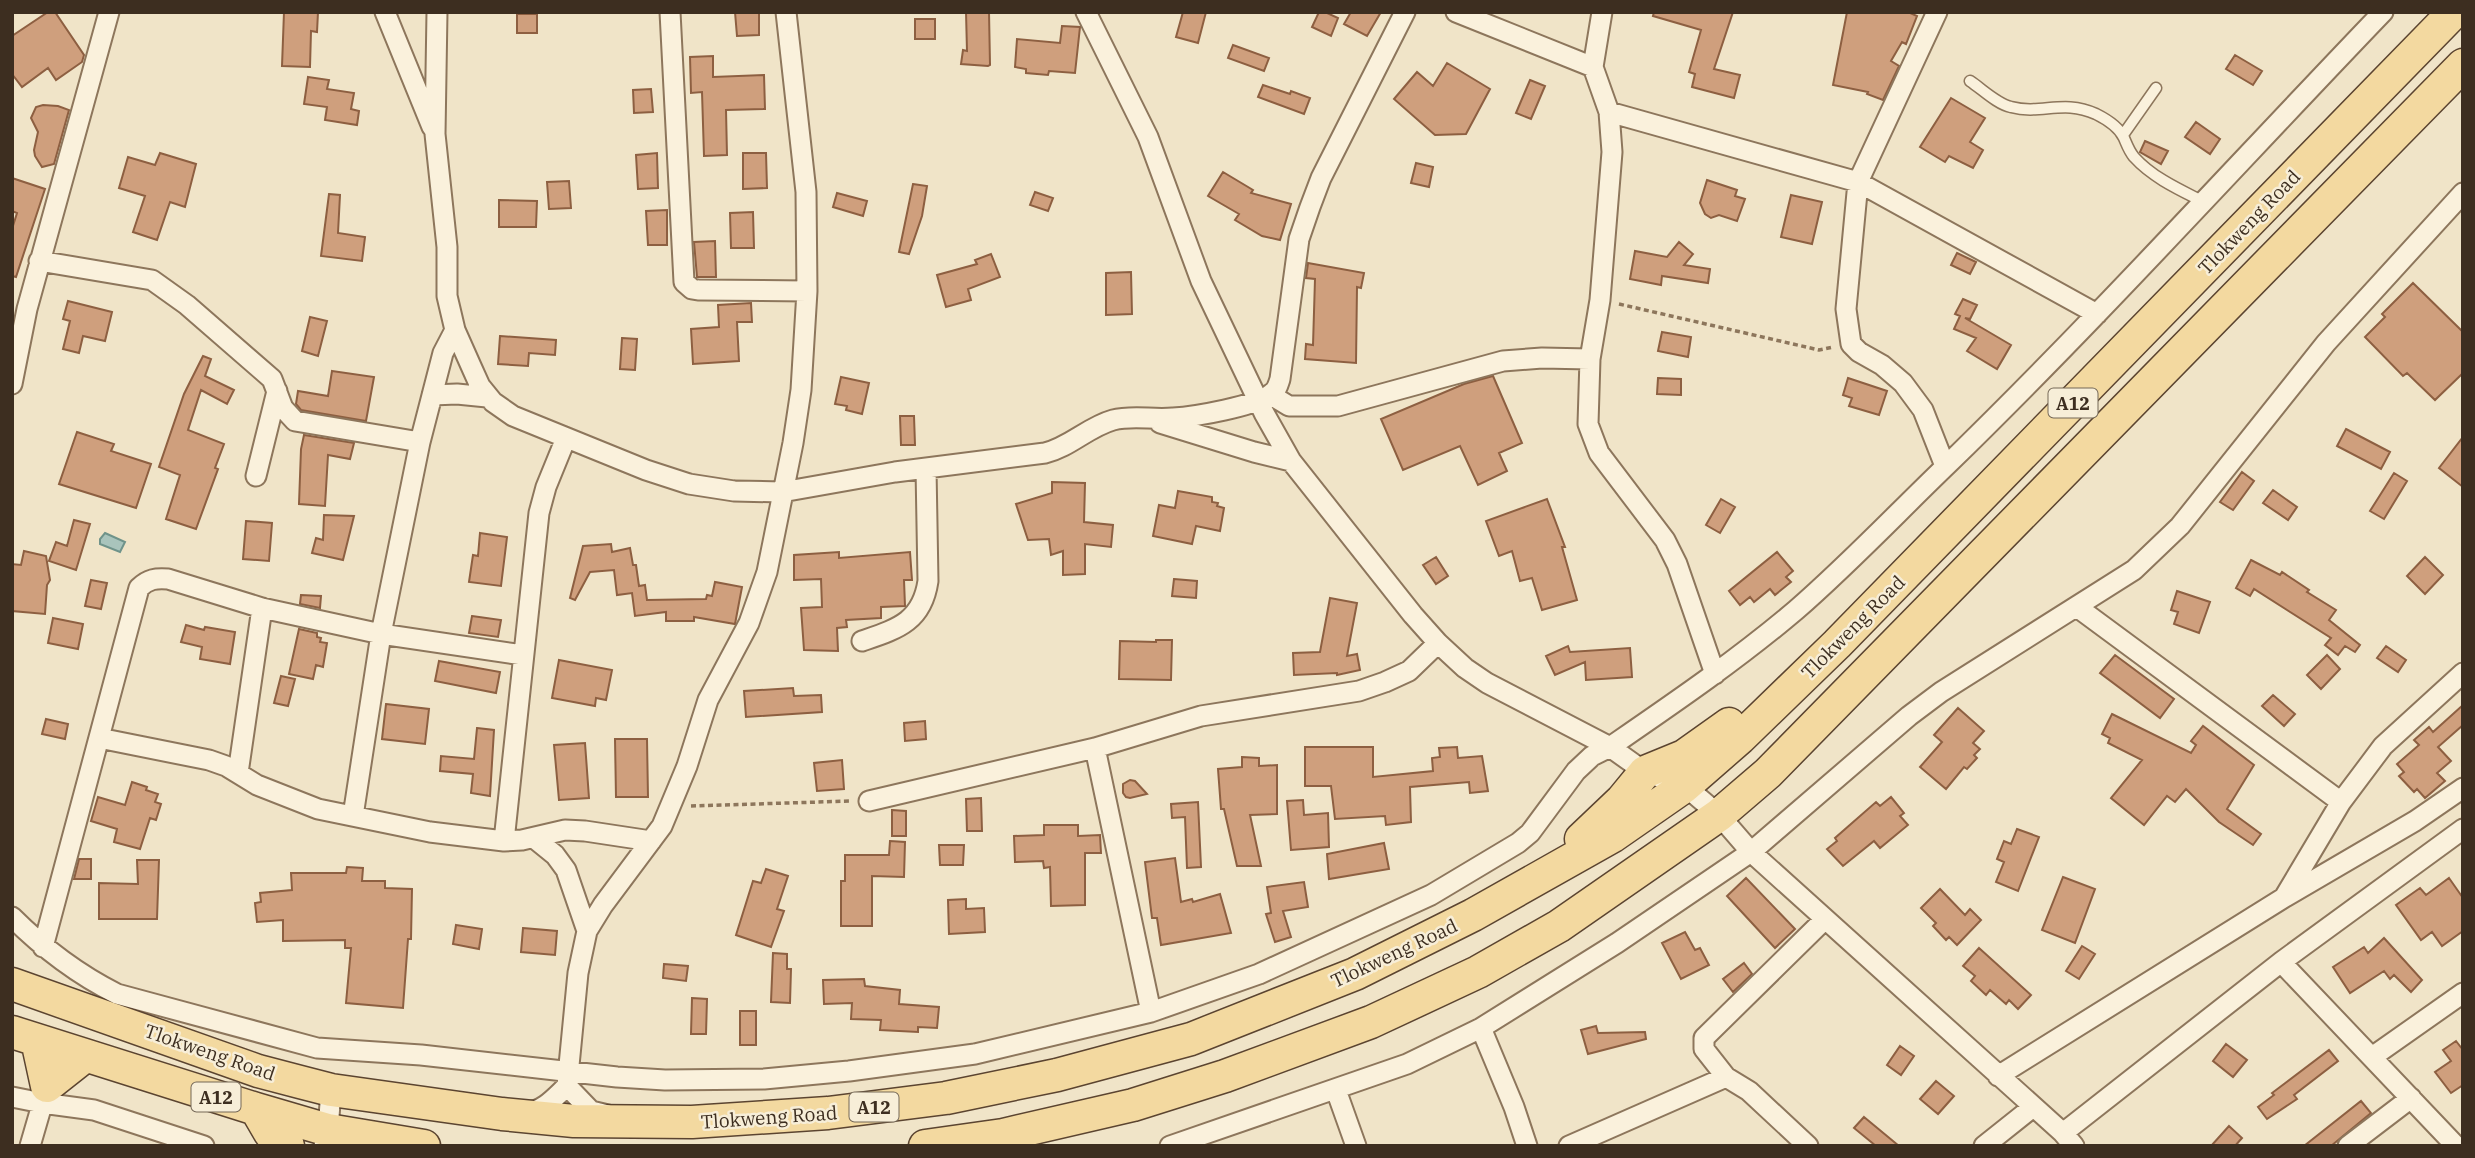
<svg xmlns="http://www.w3.org/2000/svg" width="2475" height="1158" viewBox="0 0 2475 1158" font-family="'IBM Plex Serif',serif">
<rect width="100%" height="100%" fill="#f0e4c8"/>
<!-- water -->
<path fill="#a9c4bc" stroke="#6f938a" stroke-width="2" d="M105,533L125,542L120,552L100,544V539Z"/>
<!-- building -->
<path fill="#cf9f7d" stroke="#8d5f41" stroke-width="2" d="M48,12H55L84,55L82,62L56,80L48,68L22,87L12,74V36Z
M284,12H318L317,32L311,31L310,67L282,66Z
M735,12H759V35L737,36Z
M966,12H989L990,65L988,66L961,64L963,50L967,51Z
M1183,12H1206L1198,43L1176,37Z
M1319,12H1325L1338,18L1331,36L1312,27Z
M1351,12H1381L1367,36L1344,24Z
M1654,12H1733L1714,69L1740,75L1734,98L1692,87L1695,74L1689,72L1701,30L1653,16Z
M1847,12H1908L1917,16L1906,44L1902,42L1891,61L1899,66L1883,100L1867,94L1868,92L1833,85Z
M517,14H537V33H517Z
M915,19H935V39H915Z
M1062,26L1080,27L1075,73L1049,71L1048,75L1026,73V69L1015,67L1017,39L1060,43Z
M1233,45L1269,58L1264,71L1228,58Z
M2235,55L2262,71L2253,85L2226,69Z
M713,56V77L764,75L765,109L726,110L727,155L704,156L702,92L691,93L690,57Z
M1447,63L1490,89L1466,134L1435,135L1394,99L1417,72L1433,86Z
M308,77L329,80L327,89L354,93L351,109L359,111L357,125L325,120L327,107L304,104Z
M1530,80L1545,86L1531,119L1516,113Z
M1263,85L1290,94L1291,91L1310,98L1304,114L1258,97Z
M651,89L653,112L634,113L633,90Z
M1951,98L1985,118L1970,142L1983,150L1973,168L1949,156L1945,162L1920,147Z
M43,105L58,106L69,110L54,164L42,167L35,156L34,150L38,132L31,118L36,107Z
M2196,122L2220,139L2210,154L2185,137Z
M2145,141L2168,151L2161,164L2140,152Z
M160,153L196,164L185,207L170,202L157,240L133,232L145,196L119,188L128,157L155,165Z
M657,153L658,188L638,189L636,155Z
M743,153H766L767,188L743,189Z
M1416,163L1433,167L1429,187L1411,183Z
M1223,172L1253,190L1251,193L1291,204L1280,240L1262,236L1235,220L1239,214L1208,196Z
M12,178L45,189L16,277L12,276V229L17,213L12,211Z
M1707,180L1737,190L1735,196L1745,199L1737,221L1719,215L1711,218L1705,214L1700,203Z
M569,181L571,208L549,209L547,182Z
M913,184L927,186L922,216L909,254L899,252Z
M1035,192L1053,198L1048,211L1030,205Z
M837,193L867,201L863,216L833,207Z
M329,194L340,195L338,233L365,237L362,261L321,256Z
M1791,195L1822,202L1812,244L1781,237Z
M499,200L537,201L536,227H499Z
M667,210V245H648L646,211Z
M753,212L754,248H731L730,213Z
M715,241L716,277H697L694,242Z
M1679,242L1693,254L1684,265L1710,269L1708,283L1662,276L1661,285L1630,279L1635,251L1667,257Z
M1957,253L1976,262L1970,274L1951,265Z
M991,254L1000,277L968,289L971,300L946,307L937,275L977,264L975,260Z
M1308,263L1364,273L1361,288L1357,287L1356,363L1305,359L1306,344L1313,345L1315,279L1306,278Z
M1131,272L1132,314L1106,315V273Z
M2413,283L2463,332V373L2435,400L2407,373L2403,376L2365,337L2385,317L2382,314Z
M1963,299L1977,305L1970,319L1965,318L2011,345L1997,369L1967,351L1976,338L1954,329L1960,316L1955,314Z
M68,301L112,312L105,341L83,336L79,353L63,349L70,321L63,319Z
M751,303L752,322H737L739,361L693,364L691,329L719,327L718,305Z
M310,317L327,321L318,356L302,351Z
M1662,332L1691,337L1688,357L1658,351Z
M500,336L556,340L555,355L529,353L528,366L498,364Z
M622,338L637,339L635,370L620,369Z
M203,356L211,359L205,376L234,390L227,404L201,390L188,430L224,444L215,468L218,469L196,529L166,519L180,475L159,467L184,394Z
M332,371L374,377L366,421L301,410L296,404L298,391L328,396Z
M1493,376L1522,443L1499,453L1507,471L1478,485L1460,446L1403,470L1381,419L1464,384Z
M841,377L869,383L862,414L846,410L847,406L835,404Z
M1658,378L1681,379V395L1657,394Z
M1848,378L1887,391L1879,415L1849,406L1852,398L1843,395Z
M900,416H914L915,445H901Z
M2346,429L2390,452L2381,469L2337,446Z
M77,432L114,444L111,451L151,464L136,508L59,484Z
M304,435L354,443L350,459L328,455L325,506L299,504L301,449Z
M2463,437V487L2439,468Z
M2242,472L2254,481L2233,510L2220,502Z
M2394,473L2407,481L2384,519L2370,511Z
M1052,482L1085,483L1084,522L1113,525L1111,547L1085,544V574L1063,575V551L1051,555L1049,539L1028,540L1016,504L1052,493Z
M2273,490L2297,507L2288,520L2263,503Z
M1178,491L1212,497V502L1218,503L1217,506L1224,508L1220,531L1196,526L1192,544L1153,536L1159,505L1175,508Z
M1547,499L1565,547H1562L1577,600L1542,610L1532,578L1520,581L1512,551L1499,556L1486,521Z
M1721,499L1735,507L1720,533L1706,525Z
M324,515L354,516L343,560L312,553L316,538L323,540Z
M74,520L90,524L76,570L49,561L56,542L67,546Z
M246,521L272,523L269,561L243,559Z
M480,533L507,537L501,586L469,582L473,555L478,556Z
M611,544L612,552L630,548L633,565H636L639,586L645,585L647,600L706,599L707,595L712,596L715,582L742,587L735,624L694,617V621H666V612L635,616L632,593L617,595L614,570L590,572L575,600L570,598L583,546Z
M24,551L46,556L50,580L47,585L45,614L12,611V564L21,565Z
M839,552V558L910,552L912,580H904L905,606L881,607V618L846,620L847,627L837,628L838,651L804,650L801,608L822,607L821,579L794,580V555Z
M1777,552L1793,571L1786,577L1791,582L1775,595L1770,589L1754,602L1750,597L1740,605L1729,591Z
M1436,557L1448,576L1436,584L1423,565Z
M2425,557L2443,575L2425,594L2407,576Z
M2251,560L2280,575L2282,572L2309,590L2307,592L2336,610L2329,620L2360,645L2355,652L2345,646L2338,655L2325,645L2331,638L2254,589L2250,596L2236,588Z
M1174,579L1197,581L1196,598L1172,596Z
M91,580L107,583L101,609L85,606Z
M2177,591L2210,602L2199,633L2174,624L2178,612L2171,610Z
M301,595L321,596L320,608L300,604Z
M1330,598L1357,603L1347,656L1357,654L1360,670L1337,675V673L1294,675L1293,653L1320,652Z
M472,616L501,620L498,637L469,633Z
M53,618L83,624L78,649L48,643Z
M186,625L204,630L205,627L235,632L230,664L200,659L202,647L181,642Z
M299,629L317,633V637L321,638L320,642L327,643L323,667L316,665L313,679L289,674Z
M1156,640H1172L1171,680L1119,679L1120,641L1156,642Z
M1568,646L1570,652L1630,648L1632,677L1586,680L1585,662L1555,675L1546,656Z
M2386,646L2406,660L2398,672L2377,658Z
M2115,655L2174,699L2160,718L2100,673Z
M2327,655L2340,669L2321,689L2307,675Z
M559,660L612,670L606,700L596,698L595,706L552,698Z
M439,661L500,672L496,693L435,681Z
M281,676L295,679L288,706L274,703Z
M793,688L794,696L821,695L822,712L746,717L744,691Z
M2273,695L2295,714L2284,726L2262,706Z
M386,704L429,709L425,744L382,739Z
M2463,705V725L2438,747L2451,761L2437,773L2445,781L2425,798L2417,789L2414,792L2399,776L2404,772L2397,764L2419,745L2414,740L2429,727L2433,732Z
M1958,708L1984,731L1973,743L1980,749L1974,755L1977,758L1967,769L1964,767L1946,789L1920,767L1942,742L1934,735Z
M2112,714L2191,753L2196,745L2191,741L2203,726L2254,765L2227,809L2261,834L2253,845L2219,822L2186,789L2175,802L2167,796L2144,825L2111,798L2142,760L2108,743L2110,738L2102,734Z
M46,719L68,724L65,739L42,734Z
M925,721L926,739L905,741L904,723Z
M477,728L494,730L490,796L471,793L473,774L440,771L441,756L474,759Z
M615,739H647L648,797H616Z
M585,743L589,798L559,800L554,745Z
M1305,747H1373V777L1433,771L1432,758L1440,757L1439,748L1457,747L1458,758L1482,756L1488,791L1470,793L1469,782L1410,787L1411,822L1386,825L1385,816L1335,819L1331,786H1305Z
M1242,757L1259,758V766L1277,765V814L1250,815L1261,866H1237L1224,809H1221L1218,769L1242,767Z
M842,760L844,789L817,791L814,763Z
M1130,780L1135,781L1147,794L1130,798L1126,797L1123,793V784Z
M132,782L147,787L146,790L158,794L155,802L161,804L156,820L150,818L140,849L114,842L117,829L91,821L98,797L125,805Z
M1891,797L1904,813L1900,816L1908,825L1880,848L1874,841L1843,866L1827,849L1837,841L1835,838L1876,802L1880,806Z
M981,798L982,831H967L966,799Z
M1303,800L1304,815L1328,813L1329,847L1291,850L1287,801Z
M1198,802L1201,867L1187,868L1185,817L1172,818L1171,804Z
M892,810L906,811V836H892Z
M1044,825H1078V836L1100,835L1101,853H1085V905L1051,906L1050,867L1044,868L1043,861L1015,862L1014,836L1044,835Z
M2017,829L2039,837L2018,891L1996,882L2004,862L1997,859L2004,841L2011,844Z
M890,841L905,842L904,877L872,876V926H841V881H845V855H889Z
M1384,843L1389,869L1329,879L1327,854Z
M939,845H964L963,865H940Z
M1175,858L1181,902L1192,899L1193,902L1220,894L1231,933L1161,945L1157,918H1152L1145,862Z
M79,859H91V879H74Z
M137,860H159L157,919H99V883L138,884Z
M347,867L363,868L362,881H385V888L412,889L411,939H408L403,1008L346,1003L351,948H345V940L283,941V920L257,922L255,903L261,902L260,893L292,890L291,873H346Z
M766,869L788,876L777,909L784,911L771,947L736,935L753,881L761,883Z
M2063,877L2095,889L2075,943L2042,930Z
M1746,878L1795,929L1775,948L1727,896Z
M2449,878L2463,898V931L2442,946L2432,932L2421,940L2396,905L2420,888L2426,895Z
M1304,882L1308,907L1283,911L1291,937L1275,942L1266,914L1271,913L1267,887Z
M1940,889L1965,915L1970,909L1981,920L1957,945L1949,937L1946,940L1933,926L1936,923L1921,908Z
M966,899V909L984,908L985,932L949,934L948,900Z
M456,925L482,929L479,949L453,944Z
M523,928L557,931L555,955L521,952Z
M1685,932L1695,950L1700,948L1709,965L1681,979L1662,943Z
M2384,938L2422,980L2411,992L2394,975L2390,979L2384,971L2350,993L2333,967L2364,947L2368,953Z
M2082,946L2095,954L2079,979L2066,971Z
M1979,948L2031,995L2018,1009L2009,1000L2006,1004L1990,990L1986,995L1971,981L1975,976L1963,966Z
M773,953L787,954V969H791L790,1003L771,1002Z
M1744,963L1752,974L1733,992L1723,979Z
M664,964L688,966L686,981L663,978Z
M864,979L865,986L900,990L899,1004L939,1007L937,1028L918,1027V1032L880,1030L881,1020L851,1019L852,1003L824,1004L823,980Z
M692,998L707,999L706,1034H691Z
M740,1011H756V1045H740Z
M1596,1026L1598,1033L1645,1032L1646,1039L1588,1054L1581,1030Z
M2456,1041L2463,1050V1085L2451,1093L2435,1072L2451,1061L2443,1050Z
M2226,1044L2247,1060L2233,1077L2213,1061Z
M1900,1046L1914,1056L1901,1075L1887,1065Z
M2329,1050L2338,1061L2294,1095L2297,1099L2267,1119L2258,1107L2274,1095L2272,1093Z
M1936,1081L1954,1096L1938,1114L1920,1099Z
M2361,1101L2371,1113L2331,1146H2304Z
M1864,1117L1899,1146H1876L1854,1128Z
M2229,1126L2242,1138L2235,1146H2211Z"/>
<g fill="none" stroke-linecap="round" stroke-linejoin="round">
<!-- service casing -->
<g stroke="#8d765c" stroke-width="13">
<path id="service" d="M1970,81C1982,89 1997,104 2011,107C2042,115 2063,99 2096,114C2106,119 2119,127 2124,138C2127,145 2129,151 2134,157C2152,177 2178,189 2202,201
M2123,135L2156,88"/>
</g>
<!-- minor casing -->
<g stroke="#8d765c" stroke-width="23">
<path id="minor" d="M385,12L432,127
M437,12L435,134L447,247V296L455,330L471,366L480,386L493,402L513,416L646,470L689,484L734,491L782,492L895,472L1045,453C1070,447 1088,427 1113,420C1132,415 1153,420 1173,418C1193,417 1258,406 1272,393C1277,390 1278,385 1280,379L1299,239L1310,207L1321,178L1405,12
M670,12L684,282L692,289L698,290L807,291
M1086,12L1148,137L1201,281L1264,413L1291,461L1413,615L1438,643L1465,668L1487,683L1610,747L1645,772L1685,786L1719,815L1751,852L2063,1133L2074,1146
M1456,12L1593,67
M1602,12L1593,67L1609,112L1612,152L1600,300L1590,359L1588,424L1599,453L1665,540L1677,564L1715,674
M1937,12L1858,182L1846,309L1851,344L1859,352L1882,365L1903,383L1923,410L1945,466
M1609,112L1858,182L2097,314
M39,261L152,280L187,305L272,379L283,408L295,421L420,442
M12,384L27,309L109,12
M432,395L457,394L487,397
M1271,395L1289,406H1338L1503,361L1542,358L1590,359
M1160,423L1254,452L1291,461
M256,476L277,391
M2077,607L2341,802
M862,641C897,629 922,622 928,581L926,468
M99,738L209,760L226,766L257,785L318,809L430,832L504,841L522,840L565,830L585,831L651,841
M1095,748L1151,1012
M238,773L262,608
M869,801L1095,748L1201,716L1359,691L1385,682L1409,671L1438,643
M353,816L381,634L420,442L443,353L455,330
M534,838L555,855L566,870L587,931
M504,841L539,513L546,487L566,438
M2285,896L2341,802L2383,746L2463,673
M12,917C44,949 77,974 117,994L317,1048L421,1055L617,1077L665,1080L764,1079L849,1071L975,1054L1151,1012L1259,974L1431,895L1518,843L1530,833L1576,771L1592,756L1610,747C1674,703 1737,660 1796,610C1849,564 1897,513 1947,465C2097,319 2238,163 2383,12
M43,947L139,588C148,579 156,578 168,579L262,608L381,634L523,655
M2281,962L2456,1146
M1481,1028L1514,1107L1527,1146
M2372,1057L2463,993
M1998,1076L2285,897L2415,821L2463,788
M1726,1077L1704,1049V1038L1825,919
M567,1086L591,1111L608,1115
M1336,1090L1356,1146
M12,1097L42,1103L94,1110L204,1146
M527,1112C544,1111 555,1097 567,1086L578,973L587,931L603,905L662,826L687,766L708,700L749,623L767,572L793,443L801,390L807,291L806,192L786,12
M2063,1133L2281,962L2463,829
M30,1146L46,1091
M324,1146L328,1130L331,1090
M1170,1146L1407,1064L1481,1028L1617,943L1751,852L1909,716L1941,692L2134,570L2180,526L2326,343L2463,193
M1569,1146L1726,1077L1749,1091L1808,1146
M1984,1146L2033,1107
M2348,1146L2411,1098"/>
</g>
<!-- primary casing -->
<g stroke="#5b4430" stroke-width="35">
<path id="primary" d="M1581,839L1622,800L1645,772L1684,756L1729,724
M12,984L258,1071L300,1082L331,1090L502,1114L574,1121L692,1122L828,1113L946,1098L1057,1075L1191,1039L1355,974L1473,915L1613,836L1685,786L1740,738L1837,644L2454,12
M12,1032L256,1109L328,1130L424,1146
M37,1040L47,1086L85,1056
M256,1109L270,1133L288,1146
M925,1146L1003,1135L1133,1105L1225,1076L1371,1022L1478,972L1559,926L1719,815L1768,773L2463,65"/>
</g>
<!-- path -->
<path stroke="#8d765c" stroke-width="3.5" stroke-dasharray="5 3.5" stroke-linecap="butt" d="M1619,304L1819,350L1833,347
M691,806L851,801"/>
<!-- service -->
<use href="#service" stroke="#faf1dc" stroke-width="10"/>
<!-- minor -->
<use href="#minor" stroke="#faf1dc" stroke-width="19"/>
<!-- primary -->
<use href="#primary" stroke="#f3d9a0" stroke-width="32"/>
</g>
<g text-anchor="middle" dominant-baseline="central" stroke-width="5" stroke-linejoin="round" paint-order="stroke">
<!-- shield labels -->
<g fill="#f7eed8" stroke="#756857" stroke-width="2">
<rect x="2048.5" y="388.5" width="49" height="29" rx="5"/>
<rect x="191.5" y="1082.5" width="49" height="29" rx="5"/>
<rect x="849.5" y="1092.5" width="49" height="29" rx="5"/>
</g>
<g font-size="18" font-weight="bold" fill="#3d2e20">
<text x="2073" y="403">A12</text>
<text x="216" y="1097">A12</text>
<text x="874" y="1107">A12</text>
</g>
<!-- street labels -->
<g font-size="19" fill="#3d2e20" stroke="#f7eed8">
<text transform="translate(2249 222) rotate(-46)">Tlokweng Road</text>
<text transform="translate(1853 627) rotate(-45)">Tlokweng Road</text>
<text transform="translate(1394 953) rotate(-25)">Tlokweng Road</text>
<text transform="translate(210 1052) rotate(19)">Tlokweng Road</text>
<text transform="translate(769 1117) rotate(-4)">Tlokweng Road</text>
</g>
</g>
<!-- border -->
<rect width="2475" height="1158" fill="none" stroke="#3d2e20" stroke-width="28"/>
</svg>
